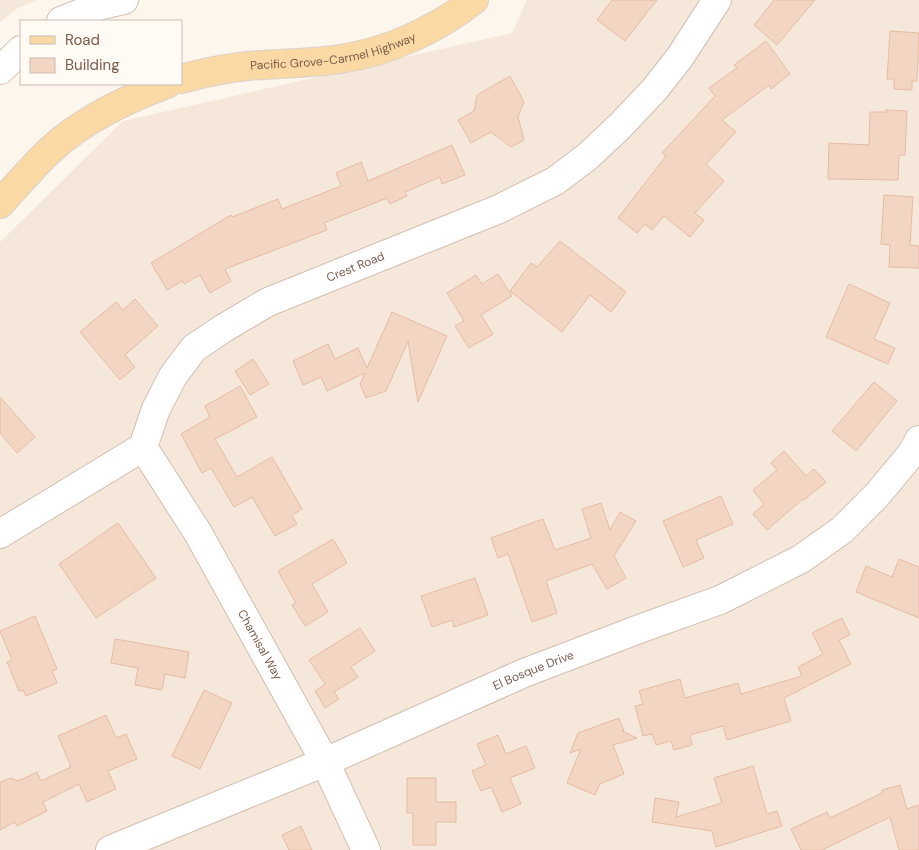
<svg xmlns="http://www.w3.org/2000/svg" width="919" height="850" viewBox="0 0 919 850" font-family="'DM Sans',sans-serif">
<rect width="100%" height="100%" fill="#fdf6ec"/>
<!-- residential -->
<path fill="#f5e8da" d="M0,0H36L18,8L0,22Z
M527,0H919V850H0V242L123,121L512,33Z"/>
<!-- building -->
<path fill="#f3d5c3" stroke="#e6bba3" d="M612,0H657L625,41L597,20Z
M774,0H815L777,45L754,25Z
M890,31L919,33L917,81H912V90L894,89V79H887Z
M766,41L790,74L771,89L769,85L722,120L736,132L706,164L724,181L695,213L704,220L690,237L664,216L652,230L645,224L637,233L618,218L666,156L662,153L715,96L709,88L737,68L734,65Z
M510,76L524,102L518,117L524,140L511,147L491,132L471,143L458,120L474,111L477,95Z
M886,110L907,111L905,155H899L898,180L828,179L829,143L869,145L870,112H886Z
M452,145L465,175L442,184L440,177L405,192L407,196L390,204L387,198L324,223L327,230L225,269L231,281L210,293L200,275L184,284L182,281L167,290L151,263L231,215L232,217L278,199L282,209L341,186L336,173L361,162L368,181Z
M884,195L913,197L910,245L919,246V268L889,267L890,245L881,244Z
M560,241L626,292L611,312L590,295L562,332L510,291L531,263L537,267Z
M498,274L512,296L481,315L493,334L469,348L455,326L464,321L447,293L476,275L482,284Z
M849,284L890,303L874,339L895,348L888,364L826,337Z
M135,299L158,326L125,355L135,367L120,380L80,332L116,302L123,310Z
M392,312L447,336L418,402L408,341L386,391L366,398L360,384L365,373L327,391L321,377L303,385L293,361L328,344L335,359L358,348L367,368Z
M253,359L269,384L250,395L235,371Z
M874,382L897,401L856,451L832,431Z
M240,386L257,417L215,439L237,477L272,457L302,509L292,515L297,524L275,536L252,497L234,507L211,468L202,473L181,434L210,417L205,406Z
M0,397L35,437L17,453L0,433Z
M784,451L806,476L814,469L826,482L804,500L803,499L767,530L753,514L764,504L753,490L777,470L771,463Z
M721,496L733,524L696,540L704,558L683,567L663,521Z
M601,503L610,530L620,512L636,521L614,556L626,578L607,589L592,564L546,581L557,613L532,622L508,554L498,558L491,538L543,519L555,550L591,538L582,509Z
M118,523L156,578L96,618L59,564Z
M333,539L347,563L312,584L328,612L305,626L292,605L296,603L278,571Z
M899,559L919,567V618L856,592L866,566L892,577Z
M475,578L488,615L454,627L452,620L432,627L421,596Z
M35,616L57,669L52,671L57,683L26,696L23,690L19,691L7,662L12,660L0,631Z
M842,618L850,635L839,640L851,664L784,698L791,721L727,740L723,726L690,735L692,745L674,750L671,741L656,745L652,734L643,736L635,706L643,704L639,691L680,679L685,698L738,683L741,694L802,676L798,667L823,654L812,633Z
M360,628L375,651L351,667L358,677L334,692L339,699L325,708L315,691L325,684L309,660Z
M115,639L189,652L185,678L165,674L162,690L135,685L138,668L111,663Z
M204,690L232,703L200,769L172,756Z
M106,715L116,738L126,734L137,759L108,771L116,789L87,802L79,784L43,802L47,811L17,826L15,822L0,830V782L11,778L18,781L37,772L41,781L71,767L58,736Z
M619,718L624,731H622L637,738L613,745L624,774L600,784L595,795L567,783L581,749L570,753L578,733Z
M498,735L506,754L526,746L535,768L510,778L521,804L502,812L491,787L481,791L472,771L486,765L477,744Z
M753,766L767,814L777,811L782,826L716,847L712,831L652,822L655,798L679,802L676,817L722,803L714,778Z
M407,778H436V802H456V822H436V845H413V813H407Z
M900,785L907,809L919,805V850H899L890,817L822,850H801L791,829L827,812L830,818L882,793V790Z
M301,826L312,850H289L282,835Z"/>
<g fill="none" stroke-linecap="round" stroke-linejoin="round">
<!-- minor casing -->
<g stroke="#d1beb0" stroke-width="30">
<g id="minor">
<path d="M61,21L101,5L124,0"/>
<path d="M0,70L21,50"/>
<path id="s1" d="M143,447L198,533L325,762L366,850"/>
<path id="s2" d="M0,534L143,447L156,409L173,376L194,348L224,328L268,302L499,209L555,181L587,157L620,126L655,89L680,57L717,0"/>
<path id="s3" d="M110,850L325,762L524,673L642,628L720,600L801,559L842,530L877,495L912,453L919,440"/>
</g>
</g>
<!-- major casing -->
<g stroke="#dad1cd" stroke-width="30">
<g id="major">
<path id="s4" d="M181,79C203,73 226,68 248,66C279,63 309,64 340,59C388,52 436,30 474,0"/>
<path d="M0,204C23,179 46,150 74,131C102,111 135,96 167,84"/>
</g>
</g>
<!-- minor -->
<use href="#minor" stroke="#fff" stroke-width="28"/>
<!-- major -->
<use href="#major" stroke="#fbd9a5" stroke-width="28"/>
</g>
<g text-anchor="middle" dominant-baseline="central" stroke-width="4.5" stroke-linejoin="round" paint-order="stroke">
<!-- street labels -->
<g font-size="12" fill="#7a5c4d" stroke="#fffaf3">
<text stroke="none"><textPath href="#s4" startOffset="155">Pacific Grove-Carmel Highway</textPath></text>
<text stroke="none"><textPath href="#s2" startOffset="461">Crest Road</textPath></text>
<text stroke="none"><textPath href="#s1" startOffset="230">Chamisal Way</textPath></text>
<text stroke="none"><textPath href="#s3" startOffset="460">El Bosque Drive</textPath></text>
</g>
</g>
<!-- legend -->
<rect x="20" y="20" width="162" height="65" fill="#fffaf3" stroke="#cabbb1"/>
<rect x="30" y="36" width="25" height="8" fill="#fbd9a5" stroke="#cabbb1"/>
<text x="65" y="45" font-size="15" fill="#7a5c4d">Road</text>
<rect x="30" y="58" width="25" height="15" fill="#f3d5c3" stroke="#cabbb1"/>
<text x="65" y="70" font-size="15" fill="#7a5c4d">Building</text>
</svg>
